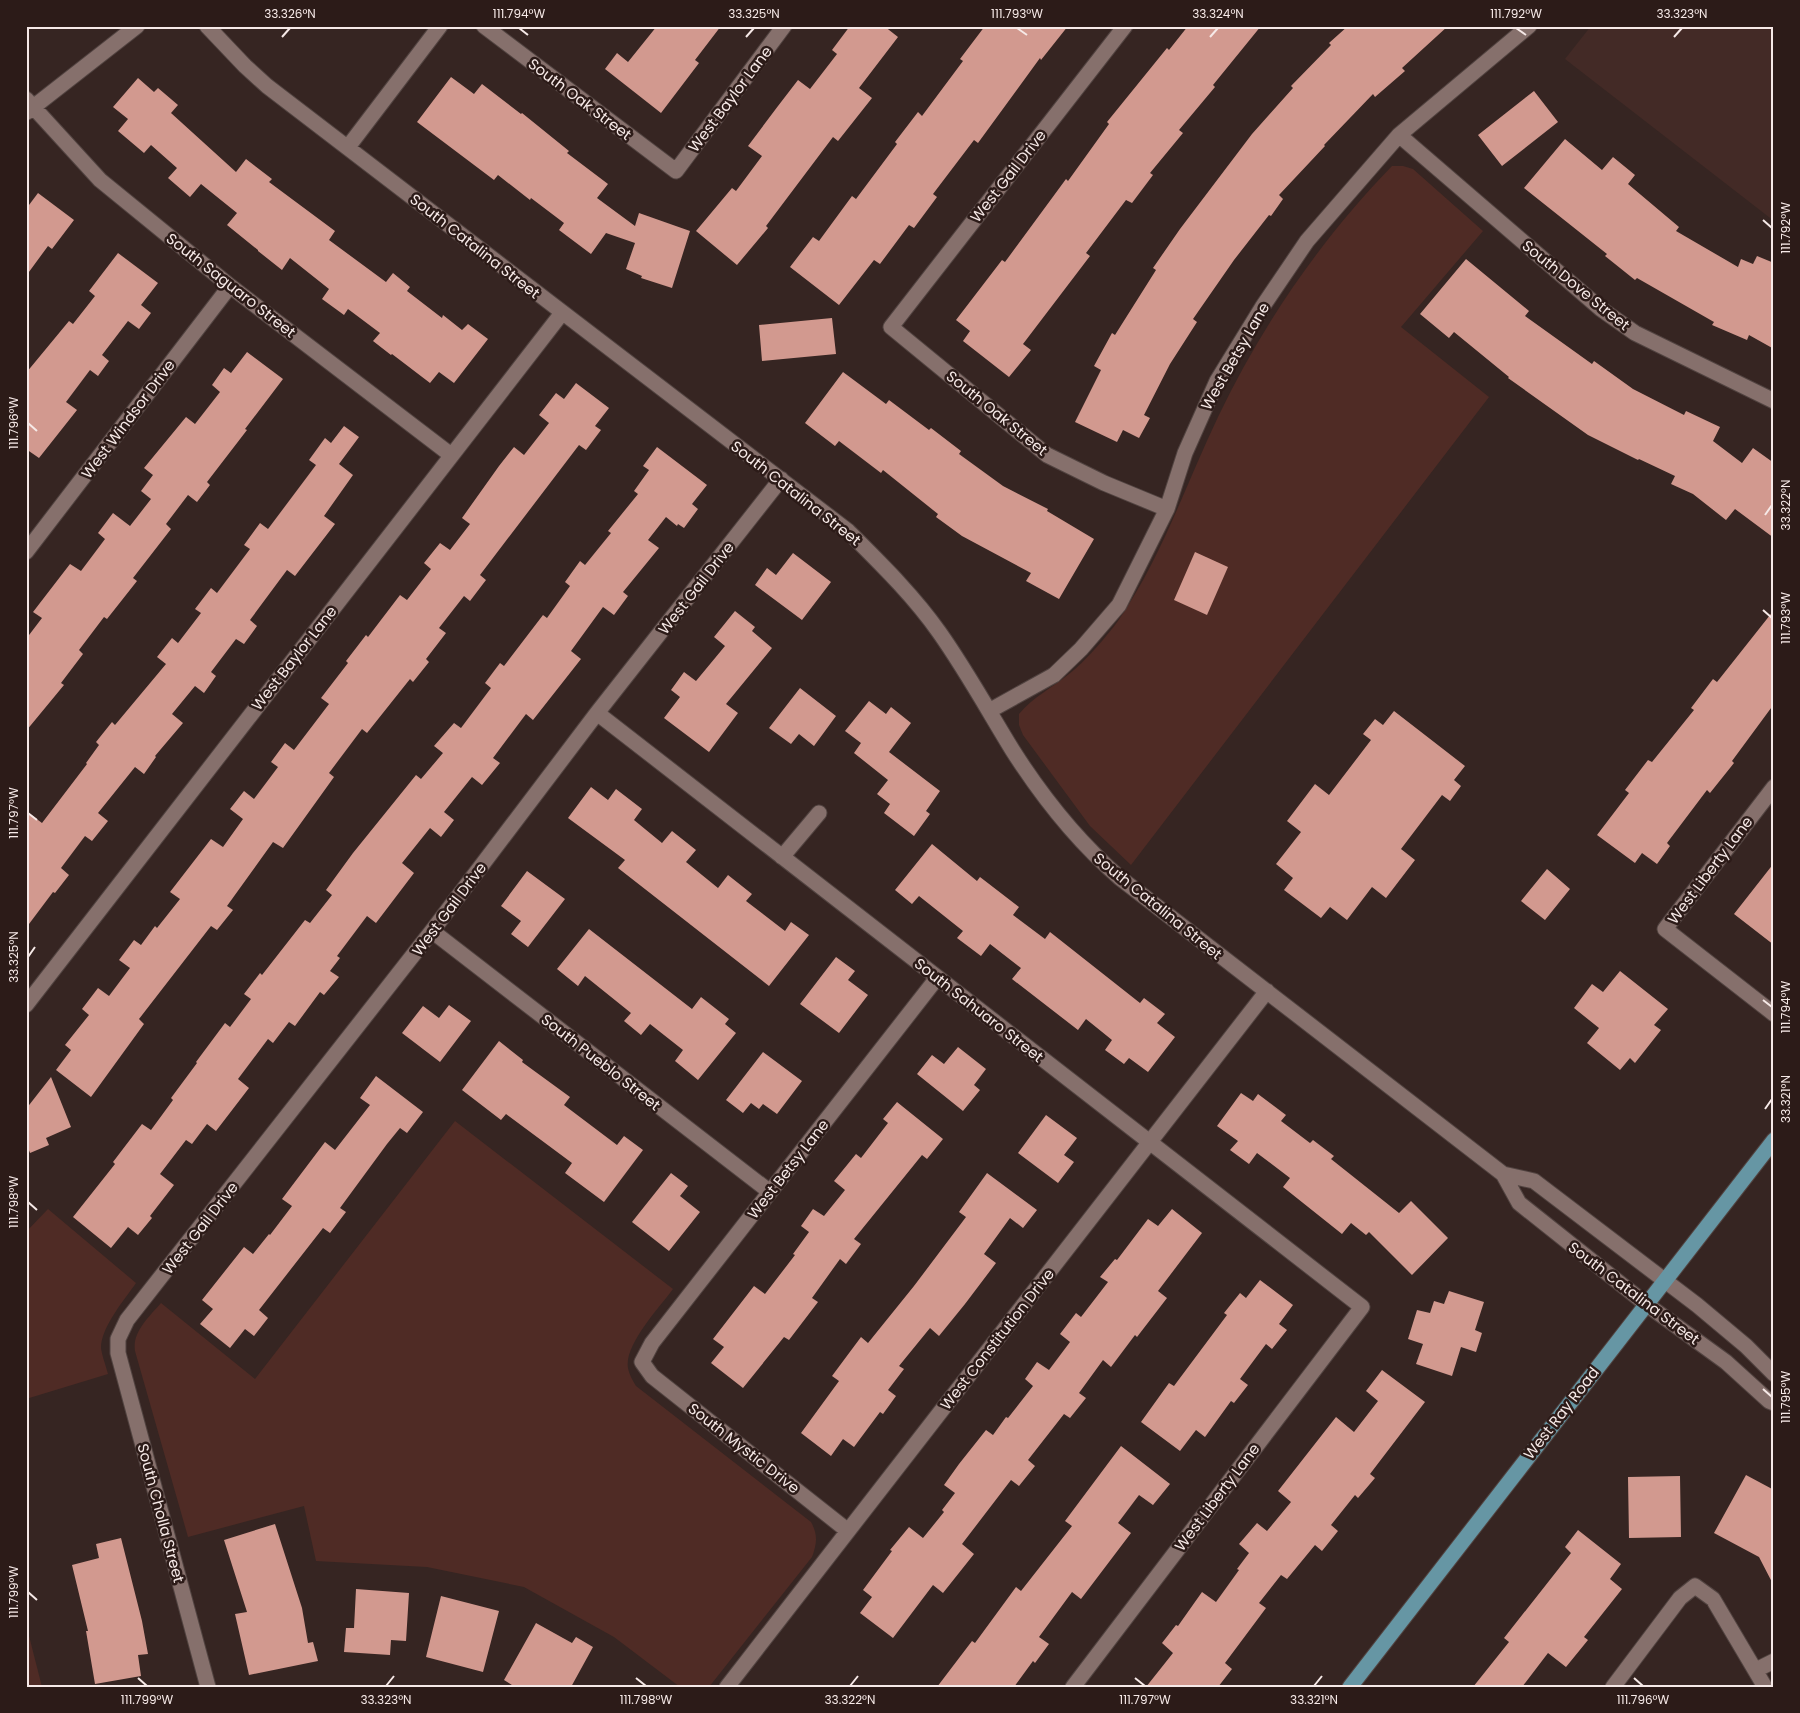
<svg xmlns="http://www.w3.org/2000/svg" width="1800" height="1713" viewBox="0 0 1800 1713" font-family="Poppins,sans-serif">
<rect width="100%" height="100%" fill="#362522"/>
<!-- built -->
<path fill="#432a26" d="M1591,26H1774V221L1565,59Z"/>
<!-- green -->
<path fill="#4f2b25" d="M1392,166H1403L1413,169L1483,231L1401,327L1489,397L1131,865L1090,826L1023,735L1019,725V714C1033,697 1052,688 1069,674C1084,663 1107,636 1118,621C1162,557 1185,486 1218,417C1262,325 1321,239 1392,166Z
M455,1121L673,1289C659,1308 624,1345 628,1368C629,1374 633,1381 636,1386L811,1522C818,1535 817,1543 812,1557L709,1687H680L614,1637L524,1587L427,1567L316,1561L304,1506L188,1537L135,1351C132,1332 149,1317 161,1303L255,1379Z
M48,1209L136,1283C125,1299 101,1327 101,1348C102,1356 106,1366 108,1374L26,1399V1232Z
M26,1624L42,1687H26Z"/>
<!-- building -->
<path fill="#d2998f" d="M657,26H721L695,60L699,63L661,113L605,69L617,53L628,62Z
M850,26H884L898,37L859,88L872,98L838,141L833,137L766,226L768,228L737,265L696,231L732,188L736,191L762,156L748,146L778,106L798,80L810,89L837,54L832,50Z
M985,26H1068L1041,60L1040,58L978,143L974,140L933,194L937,197L914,228L909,225L880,264L874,260L839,305L790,267L813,237L819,241L852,196L856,199L897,144L895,142L918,112L922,116L963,61L960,59Z
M1188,26H1261L1213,85L1215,87L1179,130L1183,133L1150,173L1153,175L1132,203L1126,200L1086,253L1090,256L1023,344L1031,350L1009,377L963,341L970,331L956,320L1002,260L1005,262L1066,179L1068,181L1109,124L1107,122L1167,48L1169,50Z
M1348,26H1448L1402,68L1405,71L1375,97L1373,94L1324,145L1325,146L1279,195L1283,199L1271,216L1269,215L1234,260L1193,319L1197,322L1170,364L1144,415L1150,418L1139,438L1123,430L1117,442L1075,422L1101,370L1094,366L1112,333L1115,335L1156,270L1153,268L1180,229L1252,134L1293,88L1291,86L1331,45L1329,43Z
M451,77L474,94L482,84L521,114L522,113L569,151L567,153L608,184L597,198L635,226L639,213L690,231L672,288L641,278L642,276L626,269L635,243L606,233L591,254L559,230L564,223L531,198L530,200L498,175L494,180L417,122Z
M138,78L154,92L158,88L178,105L171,113L236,172L246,159L272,179L269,182L335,231L329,240L386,282L393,273L410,287L407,291L442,318L443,315L462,330L468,324L488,339L454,383L439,372L430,383L392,354L391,355L373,341L380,333L348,309L344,315L322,299L329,289L290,258L282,270L258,251V250L227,225L237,213L201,184L190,197L168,178L177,168L151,145L144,153L118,131L128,119L113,107Z
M1534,91L1558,122L1502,166L1478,135Z
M1565,139L1602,170L1613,157L1635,175L1628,184L1679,227L1676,231L1738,267L1741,259L1753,264L1757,256L1774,263V349L1749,335L1747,340L1712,325L1714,322L1637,278L1635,280L1605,256L1607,254L1524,188Z
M38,193L74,220L52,249L48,246L26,276V209Z
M118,253L158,283L141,305L151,313L139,329L128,321L102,355L109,361L98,376L90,370L66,402L77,410L39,458L26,449V373L69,321L73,324L95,296L89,291Z
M1466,259L1529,311L1525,316L1592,364L1594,361L1633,389L1684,415L1686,411L1720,427L1713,441L1742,463L1753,448L1774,463V538L1735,509L1726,520L1693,494L1671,484L1675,476L1639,459L1638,460L1588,435L1508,378L1509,377L1454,332L1449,338L1420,314Z
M832,318L836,354L762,361L759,325Z
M247,352L283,379L245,429L247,430L207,482L210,485L197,502L188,495L166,524L171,529L133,578L137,581L107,619L104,617L79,650L83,654L61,683L64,685L26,731V639L42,618L33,612L70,564L81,571L105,539L98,533L113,513L130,526L151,499L141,491L153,475L144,468L186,417L195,424L220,392L212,385L224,368L231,373Z
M843,372L886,404L889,400L929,430L931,428L961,451L959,454L1003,486L1048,509L1047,511L1094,539L1059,599L1026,581L1031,573L962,536L936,517L938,514L883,470L881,473L839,441L835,446L805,423Z
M576,383L609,408L595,426L601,430L586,450L579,445L480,575L486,580L470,601L464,596L439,628L446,633L426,659L429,662L413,682L410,679L367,733L362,729L329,773L334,777L283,848L273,842L227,906L233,910L217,930L211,926L139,1019L144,1024L91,1097L56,1070L71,1050L65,1045L89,1015L82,1009L98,988L109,996L130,968L119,960L134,940L141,945L155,926L157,928L180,899L170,892L211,839L223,847L243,819L230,809L244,791L254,799L278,767L271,762L285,743L294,750L329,704L321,698L348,663L346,661L366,635L368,637L400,595L407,600L431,569L424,563L440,543L450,550L470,524L462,518L499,466L514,447L524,455L549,423L539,415L556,393L564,399Z
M344,426L359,437L339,464L353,475L324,516L335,524L295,576L287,570L250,620L257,626L244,644L236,639L211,672L216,676L204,693L195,686L172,714L183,723L155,756L156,757L144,774L135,767L98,813L108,821L92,841L85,836L61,868L69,875L55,893L53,892L26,928V811L42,823L87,764L86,763L99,745L96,742L112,722L115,725L166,664L157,657L172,638L178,643L201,613L195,609L211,588L217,593L250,549L244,545L260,523L268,529L316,465L309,460L325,438L331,443Z
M657,447L707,485L692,504L698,509L684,528L678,524L677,526L666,517L648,540L659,548L623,592L628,596L614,615L603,607L571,651L581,659L533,720L526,714L493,758L500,763L482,785L472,777L444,812L454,820L441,837L430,828L402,863L414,873L376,923L367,916L337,956L340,958L330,971L339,977L324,995L320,992L295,1026L289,1022L273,1043L268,1039L238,1079L249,1088L216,1131L207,1124L192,1144L186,1140L160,1174L174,1185L150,1216L152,1218L138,1235L128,1227L111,1248L73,1217L115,1164L113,1162L142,1124L151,1130L173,1100L171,1098L197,1063L196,1062L225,1023L230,1027L251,999L244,994L260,973L262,975L305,920L310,923L332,895L326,890L353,853L416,775L421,779L443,753L434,746L454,723L461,728L491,688L485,683L500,663L504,666L543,615L547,618L570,586L565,582L580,561L585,565L611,533L608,531L638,494L634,491L649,470L643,466Z
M1195,552L1228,567L1207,615L1174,600Z
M793,553L831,582L802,620L755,585L767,568L776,575Z
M1774,610V704L1732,761L1734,763L1710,793L1707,790L1667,843L1670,846L1657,864L1642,853L1635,863L1597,835L1629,793L1625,790L1648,760L1652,762L1694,710L1691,708L1713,679L1717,682Z
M735,611L755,627L752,631L772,648L726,704L738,713L709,752L664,718L680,697L671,690L684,672L696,681L725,646L714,637Z
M800,688L836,716L814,746L799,734L791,744L769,728Z
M869,701L886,714L891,707L911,723L889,752L940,791L926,811L930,814L914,836L884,813L890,804L877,794L888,780L854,753L861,743L845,731Z
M1394,711L1465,766L1454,780L1461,786L1450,801L1442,795L1401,849L1415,860L1386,898L1372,887L1347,920L1330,907L1321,918L1284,890L1293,878L1276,864L1301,832L1287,821L1315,784L1329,795L1371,740L1363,734L1375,719L1383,725Z
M591,787L608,800L616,789L642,809L634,820L662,843L672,831L696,850L686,862L718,888L728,875L752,894L746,901L785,931L791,922L809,935L769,986L618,868L625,860L568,818Z
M932,844L977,881L980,877L1019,907L1013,915L1045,939L1050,932L1140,1003L1144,998L1165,1014L1157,1023L1175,1037L1148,1072L1129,1058L1124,1064L1105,1050L1112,1040L1086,1019L1078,1030L1012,979L1021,968L990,944L981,956L957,938L963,931L919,896L912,904L895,890Z
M1774,863V945L1734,914Z
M1547,869L1570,889L1545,920L1521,901Z
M527,871L565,899L528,947L511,934L521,921L501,906Z
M589,929L692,1009L701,997L729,1019L725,1024L736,1033L698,1080L675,1061L683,1050L650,1024L641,1035L624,1021L631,1013L585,976L578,986L557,969Z
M836,957L855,971L848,980L868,995L839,1033L800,1004Z
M1620,971L1668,1009L1654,1025L1661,1030L1635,1063L1630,1058L1620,1070L1587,1043L1599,1028L1574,1008L1592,984L1603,992Z
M449,1005L471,1021L440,1062L402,1033L423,1006L439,1018Z
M499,1041L523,1060L522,1062L570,1097L564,1105L617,1145L624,1136L643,1150L604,1202L565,1173L572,1163L506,1114L501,1120L462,1090Z
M958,1047L986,1069L974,1085L980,1090L963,1111L917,1074L932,1055L944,1064Z
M763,1052L802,1081L777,1114L763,1104L759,1109L751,1103L743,1113L726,1100Z
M376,1076L423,1112L407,1133L400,1128L387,1144L340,1208L346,1212L330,1233L323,1228L259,1310L268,1318L254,1336L245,1329L230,1348L200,1324L213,1309L202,1300L244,1247L253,1254L269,1234L270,1235L292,1206L282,1199L325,1142L335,1150L370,1105L360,1098Z
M51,1077L71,1127L46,1138L49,1145L30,1153L26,1142V1109Z
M1241,1093L1253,1101L1258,1094L1286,1115L1281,1121L1310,1143L1313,1140L1334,1156L1331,1159L1399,1213L1411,1201L1448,1238L1412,1275L1369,1232L1366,1235L1351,1223L1342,1234L1283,1187L1290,1178L1257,1153L1249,1164L1230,1150L1238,1141L1217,1126Z
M897,1102L943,1139L927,1159L922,1155L854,1239L861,1244L846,1264L840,1259L812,1298L818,1302L789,1340L784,1337L743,1388L711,1363L724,1347L713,1339L754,1286L765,1294L795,1255L793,1254L809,1232L801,1226L813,1209L824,1216L845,1190L834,1181L856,1154L861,1158L888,1123L883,1119Z
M1046,1115L1077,1138L1064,1155L1074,1162L1058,1183L1018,1153Z
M671,1173L688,1186L680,1196L700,1212L669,1251L632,1222Z
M987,1173L1037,1210L1023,1228L1010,1218L984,1254L996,1263L965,1304L939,1336L930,1328L899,1366L904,1369L888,1390L896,1396L883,1414L880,1412L854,1447L843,1439L831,1456L801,1433L839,1381L832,1376L861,1337L868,1343L914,1286L966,1217L959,1212Z
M1172,1209L1202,1233L1158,1291L1167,1298L1137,1337L1135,1335L1111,1367L1103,1360L1079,1393L1086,1398L1070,1418L1064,1414L1028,1460L1035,1466L1019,1486L1011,1480L962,1544L974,1554L943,1593L933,1585L893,1638L860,1613L872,1597L863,1590L892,1551L890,1550L909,1527L923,1538L944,1512L942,1510L955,1493L944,1485L959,1464L986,1430L993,1435L1006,1417L1008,1418L1033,1386L1025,1379L1037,1362L1049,1370L1070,1342L1060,1334L1076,1313L1081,1317L1108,1282L1100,1277L1115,1259L1117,1260L1148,1219L1158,1226Z
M1260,1280L1293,1305L1279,1324L1287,1330L1272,1349L1266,1344L1240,1379L1248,1385L1234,1403L1231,1401L1205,1437L1196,1430L1180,1451L1141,1422L1169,1383L1174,1386L1227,1315L1224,1313L1240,1293L1246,1298Z
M1449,1291L1484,1302L1475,1330L1482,1333L1476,1352L1461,1347L1452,1376L1416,1364L1423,1344L1408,1339L1417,1310L1430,1313L1434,1301L1444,1304Z
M1382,1370L1425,1402L1370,1474L1375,1478L1358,1498L1355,1495L1331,1525L1338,1531L1322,1551L1315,1545L1287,1579L1281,1575L1259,1603L1266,1608L1225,1663L1232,1669L1218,1687H1146L1173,1653L1162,1643L1176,1625L1178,1626L1202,1592L1216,1602L1239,1570L1237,1569L1249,1553L1239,1544L1257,1523L1267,1531L1291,1502L1278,1491L1336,1417L1354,1432L1378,1401L1366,1391Z
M1121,1446L1170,1484L1153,1505L1139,1495L1118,1523L1131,1533L1081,1599L1072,1592L1039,1637L1049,1644L1035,1663L1033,1661L1014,1687H937L972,1641L975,1643L1016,1587L1021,1591L1072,1526L1065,1521Z
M1746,1475L1774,1490V1586L1759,1557L1714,1533Z
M1680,1476L1681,1537L1629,1538L1628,1477Z
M275,1524L302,1608L308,1643L313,1642L318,1661L249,1675L235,1614L247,1612L224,1540Z
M1578,1530L1621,1564L1610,1579L1622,1589L1584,1637L1588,1640L1566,1667L1548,1653L1522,1687H1473L1509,1642L1504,1638L1571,1553L1565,1547Z
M121,1538L142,1621L148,1654L138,1655L141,1676L95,1684L86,1631H88L72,1565L99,1558L96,1544Z
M356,1589L409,1593L406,1641L391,1640L390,1655L344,1652L346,1628H354Z
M441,1596L499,1611L483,1672L426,1657Z
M536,1623L572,1643L576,1637L593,1647L571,1687H515L504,1680Z"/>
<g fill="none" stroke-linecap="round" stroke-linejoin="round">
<!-- minor casing -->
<g stroke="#514340" stroke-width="17">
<path id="minor" d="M207,26L245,66L267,86L848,531C880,563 913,595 939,632C966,670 989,712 1013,751C1043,798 1078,842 1120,878L1503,1174L1519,1203L1646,1304L1726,1362L1769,1401L1774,1403
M484,26L676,171L784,26
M1125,26L891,327L1047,455L1104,483L1167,509
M26,99L100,180L230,286L451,455
M27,112L137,26
M1399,135L1601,309L1635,333L1774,401
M348,147L440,26
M26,552L230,286
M989,711L1054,675L1081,649L1119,605L1167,509L1185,453L1217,381L1263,306L1307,241L1399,135L1529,26
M597,713L1362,1307L1073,1687
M1774,787L1665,929L1774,1014
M782,857L819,813
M432,931L770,1192
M26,1005L562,313
M1503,1174L1534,1181L1697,1305L1746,1346L1774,1374
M848,1531L652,1376L642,1362L652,1343L937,978
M1756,1670L1774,1661
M208,1687L118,1353V1339L127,1320L432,931L597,713L781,479
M727,1687L1267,991
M1613,1687L1680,1598L1695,1586L1713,1599L1765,1687"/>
</g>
<!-- major casing -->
<g stroke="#514340" stroke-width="17">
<path id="major" d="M1350,1687L1774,1140"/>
</g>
<!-- minor -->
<use href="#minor" stroke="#86706c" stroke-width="15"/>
<!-- major -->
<use href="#major" stroke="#6696a4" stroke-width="15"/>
</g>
<!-- ticks -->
<path fill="none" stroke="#f6e9e7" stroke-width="2" d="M519,28L528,35M1017,28L1027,35M1516,28L1526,35M282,37L290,28M746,37L754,28M1210,37L1218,28M1674,37L1682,28M1763,220L1772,228M28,423L37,431M1765,515L1772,505M1763,610L1772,618M28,813L37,820M28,957L35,947M1763,1000L1772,1007M1765,1109L1772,1099M28,1202L37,1210M1763,1389L1772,1397M28,1592L37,1600M138,1678L147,1686M636,1678L646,1686M1135,1678L1145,1686M1634,1678L1643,1686M386,1686L394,1676M850,1686L858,1676M1314,1686L1322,1676"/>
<g text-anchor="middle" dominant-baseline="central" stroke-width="5" stroke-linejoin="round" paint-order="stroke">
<!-- street labels -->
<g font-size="15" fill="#f6e9e7" stroke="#2c1b18">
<text transform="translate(580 99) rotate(37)">South Oak Street</text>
<text transform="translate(730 99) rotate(-53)">West Baylor Lane</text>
<text transform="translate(1008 176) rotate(-52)">West Gail Drive</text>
<text transform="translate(475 246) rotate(38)">South Catalina Street</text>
<text transform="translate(231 285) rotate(38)">South Saguaro Street</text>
<text transform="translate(1576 285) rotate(39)">South Dove Street</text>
<text transform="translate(1235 356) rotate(-60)">West Betsy Lane</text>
<text transform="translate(997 413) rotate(39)">South Oak Street</text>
<text transform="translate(128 419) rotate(-53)">West Windsor Drive</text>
<text transform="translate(796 493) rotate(38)">South Catalina Street</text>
<text transform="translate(696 588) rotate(-52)">West Gail Drive</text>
<text transform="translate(294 658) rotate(-52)">West Baylor Lane</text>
<text transform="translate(1710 870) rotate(-53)">West Liberty Lane</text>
<text transform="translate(1158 906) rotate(39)">South Catalina Street</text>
<text transform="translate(449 909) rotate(-53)">West Gail Drive</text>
<text transform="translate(979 1010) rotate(38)">South Sahuaro Street</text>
<text transform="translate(601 1062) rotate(38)">South Pueblo Street</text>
<text transform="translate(788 1169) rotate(-52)">West Betsy Lane</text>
<text transform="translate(200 1228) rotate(-52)">West Gail Drive</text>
<text transform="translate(1634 1293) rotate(37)">South Catalina Street</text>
<text transform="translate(997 1339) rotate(-52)">West Constitution Drive</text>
<text transform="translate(1561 1413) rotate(-52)">West Ray Road</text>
<text transform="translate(744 1448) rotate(38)">South Mystic Drive</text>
<text transform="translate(1217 1497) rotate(-53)">West Liberty Lane</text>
<text transform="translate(161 1513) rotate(75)">South Cholla Street</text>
</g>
</g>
<!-- border -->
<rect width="1800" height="1713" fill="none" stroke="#2c1b18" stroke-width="55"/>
<rect x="28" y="28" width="1744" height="1658" fill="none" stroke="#f6e9e7" stroke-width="2"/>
<g font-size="12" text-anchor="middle" fill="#f6e9e7">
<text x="290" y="18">33.326°N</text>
<text x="519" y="18">111.794°W</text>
<text x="754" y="18">33.325°N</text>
<text x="1017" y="18">111.793°W</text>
<text x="1218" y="18">33.324°N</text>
<text x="1516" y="18">111.792°W</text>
<text x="1682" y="18">33.323°N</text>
<text transform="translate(1786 228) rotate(-90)" y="4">111.792°W</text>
<text transform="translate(14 423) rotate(-90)" y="4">111.796°W</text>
<text transform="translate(1786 505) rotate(-90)" y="4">33.322°N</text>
<text transform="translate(1786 618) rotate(-90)" y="4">111.793°W</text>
<text transform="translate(14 813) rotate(-90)" y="4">111.797°W</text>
<text transform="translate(14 957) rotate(-90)" y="4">33.325°N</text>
<text transform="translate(1786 1007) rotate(-90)" y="4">111.794°W</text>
<text transform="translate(1786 1099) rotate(-90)" y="4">33.321°N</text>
<text transform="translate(14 1202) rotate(-90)" y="4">111.798°W</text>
<text transform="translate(1786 1397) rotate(-90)" y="4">111.795°W</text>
<text transform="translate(14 1592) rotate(-90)" y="4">111.799°W</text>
<text x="147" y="1704">111.799°W</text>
<text x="386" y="1704">33.323°N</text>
<text x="646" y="1704">111.798°W</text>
<text x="850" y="1704">33.322°N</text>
<text x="1145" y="1704">111.797°W</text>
<text x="1314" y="1704">33.321°N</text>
<text x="1643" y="1704">111.796°W</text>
</g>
</svg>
